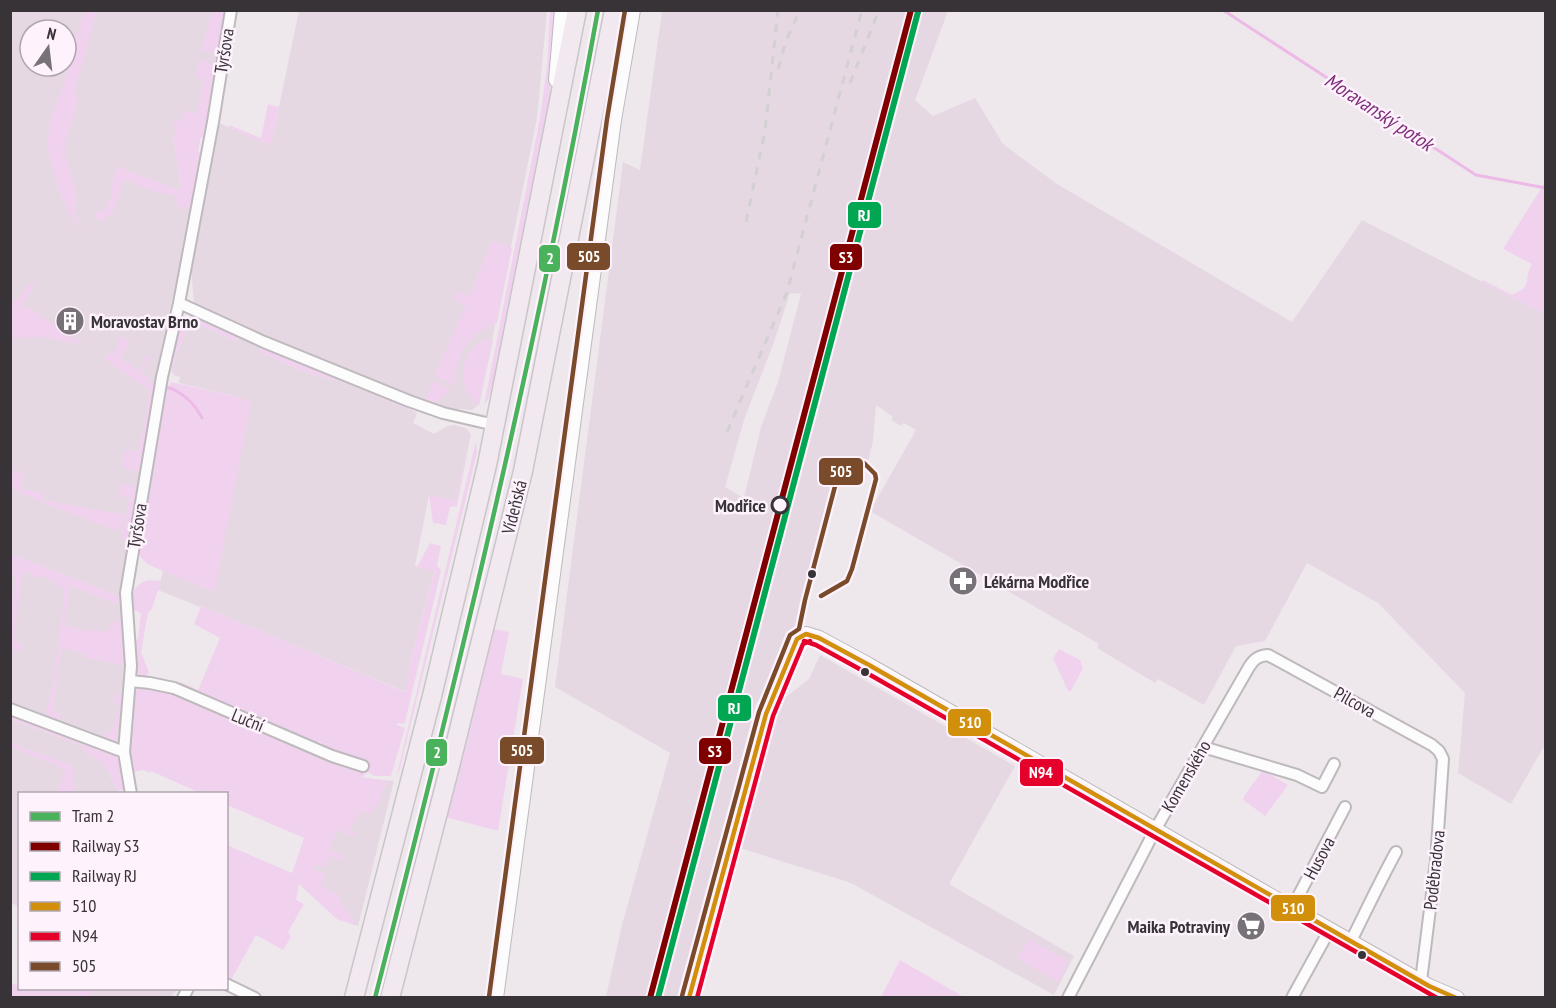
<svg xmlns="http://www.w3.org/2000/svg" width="1556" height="1008" viewBox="0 0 1556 1008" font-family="'PT Sans Narrow',sans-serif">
<rect width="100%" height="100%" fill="#eee8ed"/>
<!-- built -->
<path fill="#e5d8e3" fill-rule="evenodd" d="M10,11H226L217,76L197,134L173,138L181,187L192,208L160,355L122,601L116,595L11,554ZM30,30H66V66H30Z
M299,11H547L537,118L479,405L472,410L457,409L424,403L208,314L194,303L191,268L219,123L271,145Z
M662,11H948L915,100L933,116L975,98L1003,144L1057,184L1292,322L1362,220L1545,314V749L1543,748L1511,804L1458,773L1465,693L1378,603L1307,563L1265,641L1236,646L1204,705L1158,679L1155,683L1097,648L1099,644L870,511L916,430L904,423L901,426L891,420L893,417L876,405L873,441L867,466L845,462L817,573L771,687L756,703L679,997H606L622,925L670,753L555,687L623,162L640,170ZM790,293L801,294L778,382L761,427L744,498L725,487L744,420L774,342Z
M190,321L237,341L240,336L262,345L261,353L316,376L345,382L417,413L413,423L434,434L448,426L454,425L466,428L471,434L456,501L429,495L415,566L435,570L412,654L406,692L201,606L200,607L158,590L163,571L251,404L242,398L179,383L180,377L172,371L178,350Z
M10,562L123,606L126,666L119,743L115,744L11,706Z
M820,655L1015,766L949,884L1074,956L1054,995L851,883L740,848L777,704L809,679Z
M10,719L98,751L119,793L20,794L19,907L10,902Z
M362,778L394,781L358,926L337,919L293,878Z
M69,989H177L171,997L63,998Z"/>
<!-- green -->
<path fill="#f1d2ee" d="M84,11H97L75,89C83,111 63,131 65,153C68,174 82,192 74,212L82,227L80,228L69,212L58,189L47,144L51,115L60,95Z
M212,11H226L221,46C214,56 204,51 195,48L202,49Z
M550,11H557L550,92L544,133L493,383L488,399L484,405L540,118L547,67Z
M192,58L209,62L216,70L206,140L201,137L198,151L203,155L192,208L184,209L177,206L178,198L165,192L164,195L124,179L112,214L104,219V222L95,217L96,211L104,212L111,198V190L117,166L180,191L181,187L173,138L175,134L174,119L181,121L184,111L197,113L203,80L195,77L199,61Z
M268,104L279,107L271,146L229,127V125L261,138Z
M1545,182V314L1482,282L1483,280L1512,295C1535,285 1522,281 1532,264L1503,249Z
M492,241L512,248L497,323C469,332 454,356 455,385L437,377L435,374L466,305L453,299L457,291L469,296Z
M30,283L35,286L20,308L28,307L85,345L39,337L11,338V303L16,301Z
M190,316L203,319L360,387L412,405L410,409L417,413L345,382L316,376L260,353L262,345L239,336L237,341L190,321L178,350L172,371L181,377L175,376L171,371L180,324L185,319L189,320Z
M121,335L130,342L121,359L140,371L147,354L152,360H147L142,373L149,378L144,386L113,366L103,355L107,356L109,353L112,355L119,344L117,339Z
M484,339L493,341L479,405C456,388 458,353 484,339Z
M150,379L156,389L141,472L124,469L122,462L124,450L139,451L150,390L145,386Z
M433,381L451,389L435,403H424Z
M171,382L242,398L251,403L215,589L212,591L149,565L141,558L138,551L167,390Z
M471,434L457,506L450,507L446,525L433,523L429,495L456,500Z
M476,441L477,453L400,768L396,778Z
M11,470L24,472L21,489L44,493L43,500L121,514L124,516L120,529L118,531L53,507L11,488Z
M121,484H128V490L130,484L134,485C142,497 132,528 130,542L121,538L129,499L127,492L126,499L118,495Z
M430,543L441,546L437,565L441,571L405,722L403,724L398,723L397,725L405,728L391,776H374L368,772L362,777L389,781L380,795L381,800L369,815L361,810L349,830L355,833L354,837L337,830L329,850L345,857L343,860L330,856L326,867L314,864L313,869L325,873L321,886L328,888L327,891L339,894L338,898L355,923L354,925L337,919L299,884L296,900L304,904L288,932L291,937L283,950L256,935L230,982L227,981V845L292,873L304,838L227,805L226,794L200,793L151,771L150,773L143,770L132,772L129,754L133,692L140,687L166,691L329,758L328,761L347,769L350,765L320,748L322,743L319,741L316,746L184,688L180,682L198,690L220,638L194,624L201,606L405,692L412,654L435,571L417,567Z
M11,554L116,595L122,601L123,606L70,586L64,625L92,632L93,629L107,632L112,623L123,620L124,634L122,635L124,637L126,666L83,657L84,654L61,648L53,711L61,714L59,723L48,719L46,712L53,686L64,600L63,589L47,578L31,576V573L22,572L14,642L22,643L21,651L13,650L11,666L10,617L16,577L11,575Z
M148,580L161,581L152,609L148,613L141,652L149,672L145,678L138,675L137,673L134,643L138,639L141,613L132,609C132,594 133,585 148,580Z
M494,629L509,632L501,674L523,679L498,831L445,817Z
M1059,649L1080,660L1083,668L1071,691H1068L1053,658Z
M116,690L122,698L116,742L106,739L105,733L112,730L120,704L114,703Z
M10,713L113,753L120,761L124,789L118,791L108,770H106L101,762L82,750L83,746L11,719Z
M11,743L72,765L75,793H58L65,769L60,768L58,775L56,774L58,766L11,747Z
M1263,770L1288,785L1265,816L1243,800L1244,796Z
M1029,939L1068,961L1058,982L1017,958Z
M900,960L964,997H881Z
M11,983L19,986L20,988L94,989L91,997H11Z"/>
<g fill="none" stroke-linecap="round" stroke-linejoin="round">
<!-- stream -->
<path stroke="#edb9e7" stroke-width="3" d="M1223,10L1476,175L1546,188
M166,387C182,391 195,404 202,418"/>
<!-- minor casing -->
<g stroke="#beb9bd" stroke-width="14">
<path id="minor" d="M179,303L264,342L409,401L443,413L495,425
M130,681L150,683L174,688L332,756L363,766
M10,709L124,752
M1203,747L1297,775L1322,787L1334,764
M131,794L124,752L131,666L126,593L162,377L179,303L213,122L231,10
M1292,908L1345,807
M1351,941C1366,911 1380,881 1396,852
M226,984L255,998
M183,998L188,988
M1068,998L1155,830L1249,667C1254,659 1258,656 1268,655L1432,745L1439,751L1443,759L1436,861L1421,981
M1292,998L1330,929"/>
</g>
<!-- tertiary casing -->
<g stroke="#beb9bd" stroke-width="16">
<path id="tertiary" d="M556,80L562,10
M496,998L614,120L633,10
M689,998L766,714L797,639L806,634L819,638L869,665L1292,908L1429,986L1457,998"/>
</g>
<!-- trunk casing -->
<g stroke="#c9c6c9" stroke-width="21">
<path id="trunk" d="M354,998L432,696L487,465L577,10
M390,998L450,766L523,471L614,10"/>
</g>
<!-- minor -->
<use href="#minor" stroke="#fcfcfc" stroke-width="10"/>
<!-- tertiary -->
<use href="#tertiary" stroke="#fcfcfc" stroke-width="14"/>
<!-- trunk -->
<use href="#trunk" stroke="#f1e8f0" stroke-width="18"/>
<!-- rail -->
<path stroke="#d2d0d2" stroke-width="3" stroke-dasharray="8 8" stroke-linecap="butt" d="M778,69L786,41L800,10
M850,83L879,10
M746,222L765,131L778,10
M727,432L787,292L862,10"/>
<!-- bus-1 casing -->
<g stroke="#fef2fd" stroke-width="9">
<path id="bus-1" d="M806,634L819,638L869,665L1429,986L1456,998
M689,998L766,714L797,639L806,634"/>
</g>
<!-- bus-2 casing -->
<g stroke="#fef2fd" stroke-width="9">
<path id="bus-2" d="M804,641L816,645L865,672L1437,998
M697,998L773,716L803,644L810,641"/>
</g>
<!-- bus-3 casing -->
<g stroke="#fef2fd" stroke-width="9">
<path id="bus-3" d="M682,996L759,712L790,635L799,629L805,600L838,475L849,462L864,463L875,474L876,479L852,569L847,581L821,596
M489,997L607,119L625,10"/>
</g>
<!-- bus-1 -->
<use href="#bus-1" stroke="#d18f0b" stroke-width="4.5"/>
<!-- bus-2 -->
<use href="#bus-2" stroke="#e4002b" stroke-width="4.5"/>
<!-- bus-3 -->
<use href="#bus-3" stroke="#7a4b2a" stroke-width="4.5"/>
<!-- rail-1 casing -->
<g stroke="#fef2fd" stroke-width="10">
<path id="rail-1" d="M650,998L911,10"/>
</g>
<!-- rail-2 casing -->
<g stroke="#fef2fd" stroke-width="10">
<path id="rail-2" d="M658,998L918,12"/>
</g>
<!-- rail-1 -->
<use href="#rail-1" stroke="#800000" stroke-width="6"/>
<!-- rail-2 -->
<use href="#rail-2" stroke="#00a651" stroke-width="6"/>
<!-- tram-1 casing -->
<g stroke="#fef2fd" stroke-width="9">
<path id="tram-1" d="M375,998C459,671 538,343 598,10"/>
</g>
<!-- tram-1 -->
<use href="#tram-1" stroke="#49b25b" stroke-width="4.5"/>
</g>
<!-- icons -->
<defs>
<g id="building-disc" transform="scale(1.5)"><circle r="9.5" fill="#777277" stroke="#fef2fd"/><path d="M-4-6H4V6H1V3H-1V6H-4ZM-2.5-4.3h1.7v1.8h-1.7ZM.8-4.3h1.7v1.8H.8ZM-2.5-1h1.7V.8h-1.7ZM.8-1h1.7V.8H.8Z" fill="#fff"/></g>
<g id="pharmacy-disc" transform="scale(1.5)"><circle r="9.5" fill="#777277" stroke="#fef2fd"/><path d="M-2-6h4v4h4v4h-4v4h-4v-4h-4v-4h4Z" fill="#fff"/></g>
<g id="supermarket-disc" transform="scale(1.5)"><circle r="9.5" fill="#777277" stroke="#fef2fd"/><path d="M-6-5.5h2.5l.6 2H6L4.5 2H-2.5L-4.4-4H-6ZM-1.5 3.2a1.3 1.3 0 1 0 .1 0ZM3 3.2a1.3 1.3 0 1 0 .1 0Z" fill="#fff"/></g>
</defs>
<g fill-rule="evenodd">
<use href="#building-disc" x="70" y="321"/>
<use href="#pharmacy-disc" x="963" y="581"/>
<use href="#supermarket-disc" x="1251" y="926"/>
</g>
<!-- markers -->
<circle fill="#fef2fd" stroke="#373337" stroke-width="3" cx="780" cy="505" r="8"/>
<g fill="#373337" stroke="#fef2fd" stroke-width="2">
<circle cx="812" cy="574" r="5"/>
<circle cx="865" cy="672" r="5"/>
<circle cx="1362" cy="955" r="5"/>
</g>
<g text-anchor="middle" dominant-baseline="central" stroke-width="5" stroke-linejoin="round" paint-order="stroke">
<!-- street labels -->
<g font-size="18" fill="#373337" stroke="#fef2fd">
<text transform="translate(224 51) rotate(-81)">Tyršova</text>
<text transform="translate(514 507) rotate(-76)">Vídeňská</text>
<text transform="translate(137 526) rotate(-81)">Tyršova</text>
<text transform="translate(1355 702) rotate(29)">Pilcova</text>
<text transform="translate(248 720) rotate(22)">Luční</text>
<text transform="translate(1186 776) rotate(-60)">Komenského</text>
<text transform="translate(1319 858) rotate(-62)">Husova</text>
<text transform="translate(1434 870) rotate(-84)">Poděbradova</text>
</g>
<!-- poi labels -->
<g font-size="18" font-weight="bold" fill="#373337" stroke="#fef2fd" text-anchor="start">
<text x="91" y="321">Moravostav Brno</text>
<text x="984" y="581">Lékárna Modřice</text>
<text x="1230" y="926" text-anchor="end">Maika Potraviny</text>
</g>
<!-- stop labels -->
<g font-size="18" font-weight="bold" fill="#373337" stroke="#fef2fd" text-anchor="end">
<text x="766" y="505">Modřice</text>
</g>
<!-- water labels -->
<g font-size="20" font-style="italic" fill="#7f2e7b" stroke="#fef2fd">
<text transform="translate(1379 112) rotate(33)">Moravanský potok</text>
</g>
</g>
<g stroke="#fef2fd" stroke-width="2">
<rect x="847" y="201" width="35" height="28" rx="6" fill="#00a651"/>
<rect x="566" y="242" width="45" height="29" rx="6" fill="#7a4b2a"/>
<rect x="829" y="243" width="34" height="28" rx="6" fill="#800000"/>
<rect x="538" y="244" width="23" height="29" rx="6" fill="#49b25b"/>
<rect x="818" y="457" width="46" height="29" rx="6" fill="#7a4b2a"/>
<rect x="717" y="694" width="35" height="28" rx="6" fill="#00a651"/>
<rect x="947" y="708" width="45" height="29" rx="6" fill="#d18f0b"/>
<rect x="499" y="736" width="46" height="29" rx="6" fill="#7a4b2a"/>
<rect x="698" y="737" width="34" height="28" rx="6" fill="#800000"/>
<rect x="425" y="738" width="23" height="29" rx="6" fill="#49b25b"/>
<rect x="1019" y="758" width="45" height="29" rx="6" fill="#e4002b"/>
<rect x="1270" y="894" width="46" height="28" rx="6" fill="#d18f0b"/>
</g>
<g font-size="16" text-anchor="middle" font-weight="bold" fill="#fff">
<text x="864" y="221">RJ</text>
<text x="589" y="262">505</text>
<text x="846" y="263">S3</text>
<text x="550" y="264">2</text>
<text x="841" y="477">505</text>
<text x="734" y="714">RJ</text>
<text x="970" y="728">510</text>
<text x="522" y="756">505</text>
<text x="715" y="757">S3</text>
<text x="437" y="758">2</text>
<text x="1041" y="778">N94</text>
<text x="1293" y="914">510</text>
</g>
<!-- border -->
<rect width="1556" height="1008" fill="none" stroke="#373337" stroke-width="24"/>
<!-- legend -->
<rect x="18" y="792" width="210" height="198" fill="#fef2fd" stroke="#aea6ae" stroke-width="1.5"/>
<rect x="30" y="812" width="30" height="9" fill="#49b25b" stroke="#aea6ae" stroke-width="1.5"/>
<text x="72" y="822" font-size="18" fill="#373337">Tram 2</text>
<rect x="30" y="842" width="30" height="9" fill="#800000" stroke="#aea6ae" stroke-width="1.5"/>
<text x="72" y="852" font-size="18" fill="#373337">Railway S3</text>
<rect x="30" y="872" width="30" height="9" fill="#00a651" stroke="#aea6ae" stroke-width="1.5"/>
<text x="72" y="882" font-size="18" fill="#373337">Railway RJ</text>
<rect x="30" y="902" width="30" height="9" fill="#d18f0b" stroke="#aea6ae" stroke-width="1.5"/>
<text x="72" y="912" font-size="18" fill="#373337">510</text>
<rect x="30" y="932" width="30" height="9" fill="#e4002b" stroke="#aea6ae" stroke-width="1.5"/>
<text x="72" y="942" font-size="18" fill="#373337">N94</text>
<rect x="30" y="962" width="30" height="9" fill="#7a4b2a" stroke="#aea6ae" stroke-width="1.5"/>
<text x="72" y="972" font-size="18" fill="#373337">505</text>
<!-- north arrow -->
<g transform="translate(48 48) rotate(14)"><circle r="28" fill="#fef2fd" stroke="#aea6ae" stroke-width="1.5"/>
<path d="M0-4.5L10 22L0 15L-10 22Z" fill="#777277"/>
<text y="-9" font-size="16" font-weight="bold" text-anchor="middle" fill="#373337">N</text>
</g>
</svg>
